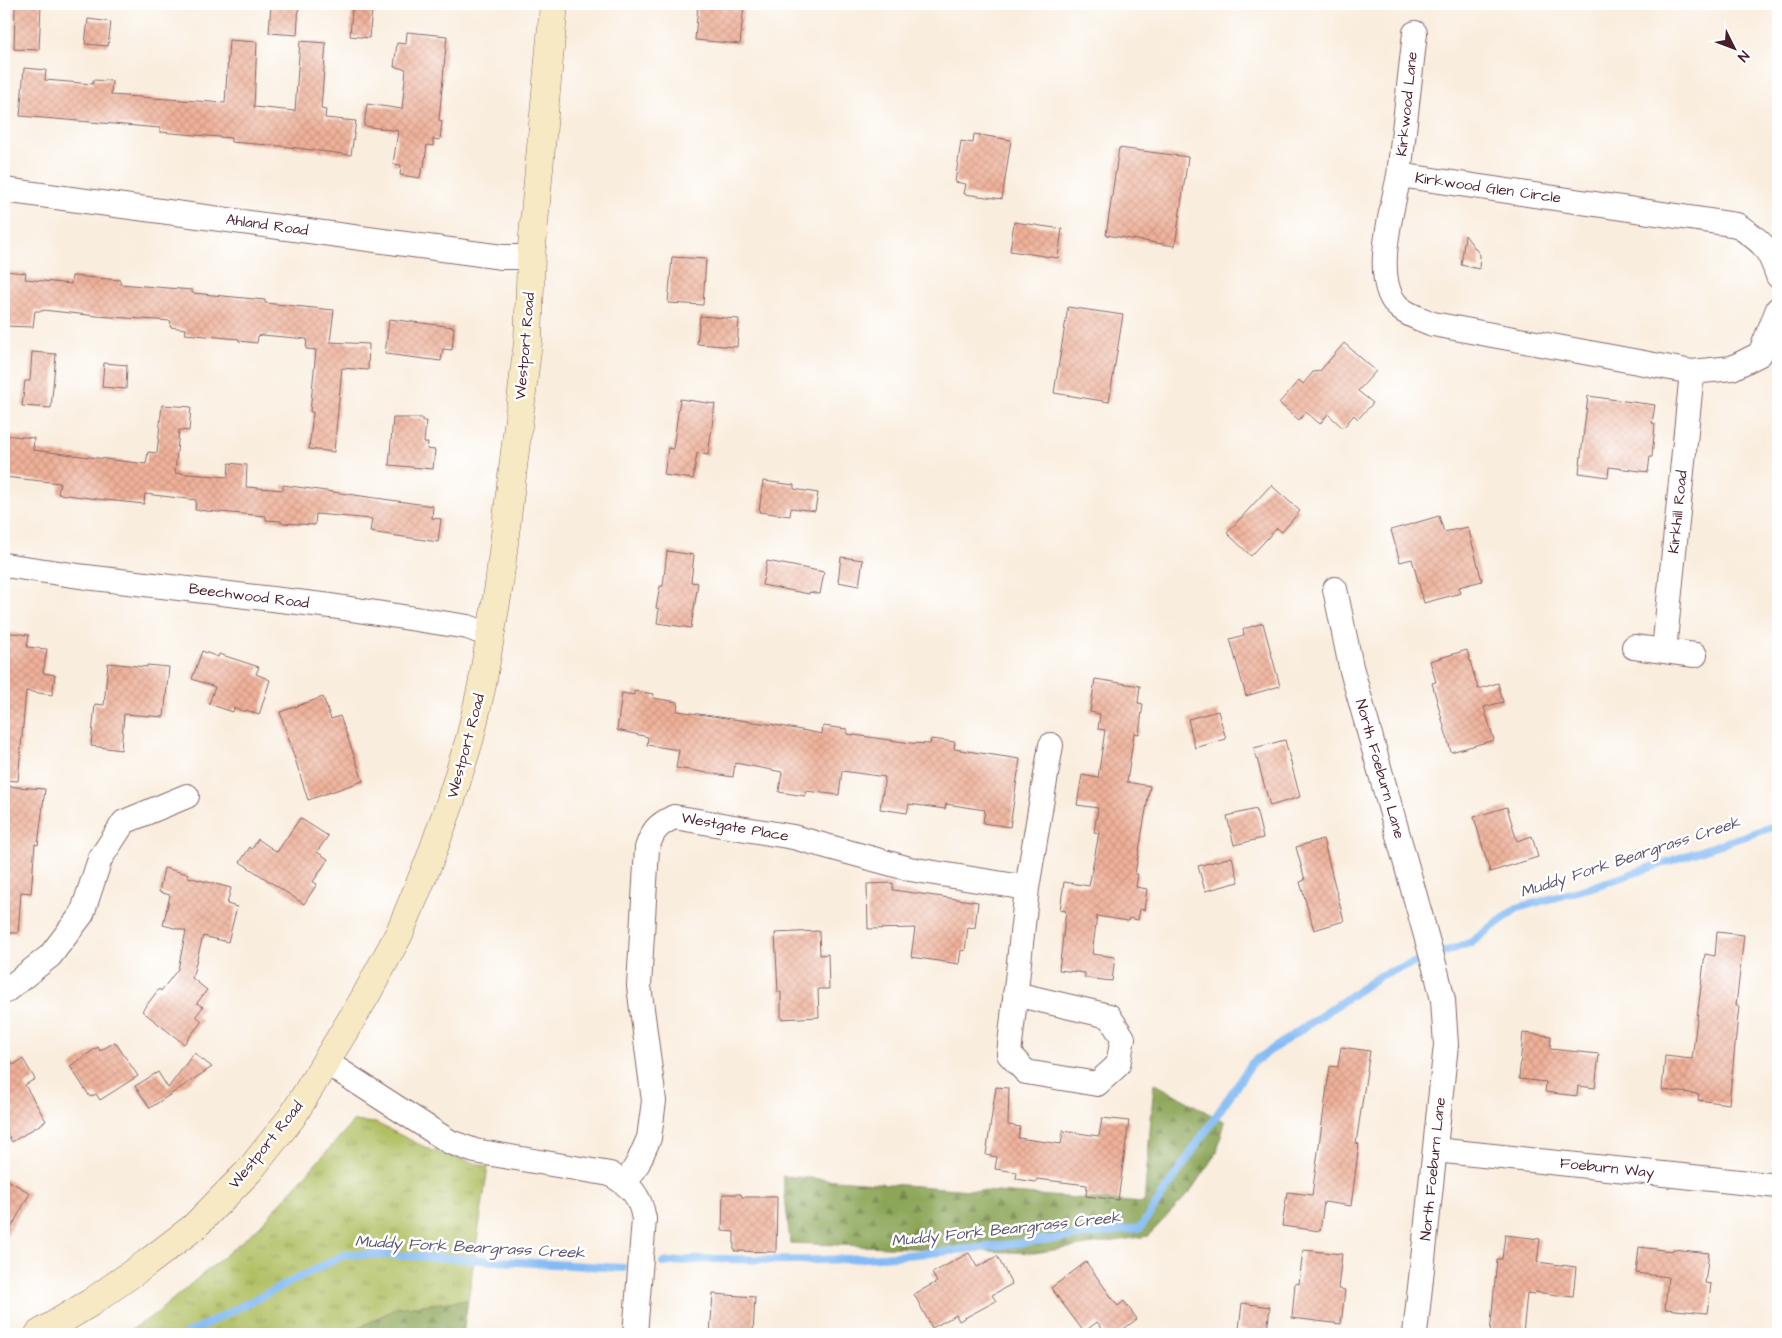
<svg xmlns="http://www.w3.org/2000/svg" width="1782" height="1338" viewBox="0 0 1782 1338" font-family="'Architects Daughter',sans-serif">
<defs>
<pattern id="grass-tufts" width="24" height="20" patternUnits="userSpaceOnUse" patternTransform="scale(1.25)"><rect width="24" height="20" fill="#b0bf62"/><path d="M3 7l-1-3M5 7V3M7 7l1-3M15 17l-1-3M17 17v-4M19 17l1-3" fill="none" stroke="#919b51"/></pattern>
<pattern id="forest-firs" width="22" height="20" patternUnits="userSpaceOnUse" patternTransform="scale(1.25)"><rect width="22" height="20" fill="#8ca658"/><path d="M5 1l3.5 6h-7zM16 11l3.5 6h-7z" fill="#748749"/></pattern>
<pattern id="building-cross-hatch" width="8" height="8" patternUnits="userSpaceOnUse" patternTransform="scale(1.25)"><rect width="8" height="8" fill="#efb199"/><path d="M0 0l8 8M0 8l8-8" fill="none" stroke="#ce9884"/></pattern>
</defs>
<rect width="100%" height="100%" fill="#fff"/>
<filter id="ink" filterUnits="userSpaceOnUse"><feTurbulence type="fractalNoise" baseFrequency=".02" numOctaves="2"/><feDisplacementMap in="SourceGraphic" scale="10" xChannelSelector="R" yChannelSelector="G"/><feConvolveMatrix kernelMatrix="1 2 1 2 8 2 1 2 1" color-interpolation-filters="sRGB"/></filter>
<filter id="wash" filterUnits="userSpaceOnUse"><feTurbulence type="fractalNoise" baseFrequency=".0096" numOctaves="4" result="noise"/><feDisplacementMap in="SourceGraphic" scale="20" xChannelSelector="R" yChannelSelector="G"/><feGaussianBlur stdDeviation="1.12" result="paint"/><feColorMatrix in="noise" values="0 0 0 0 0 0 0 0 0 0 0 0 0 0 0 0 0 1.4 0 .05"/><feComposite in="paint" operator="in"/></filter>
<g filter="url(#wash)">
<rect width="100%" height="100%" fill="#f9eddd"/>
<!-- grass -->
<path fill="url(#grass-tufts)" stroke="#7d6f46" d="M354,1121L376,1123L433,1151L488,1167L468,1300L397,1308L348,1334H124L153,1316L260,1226Z"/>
<!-- forest -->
<path fill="url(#forest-firs)" stroke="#6b6242" d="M1154,1083L1225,1122L1217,1152L1189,1193L1148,1236L1034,1253L790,1243L783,1176L1144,1203Z
M468,1300L463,1334H348L397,1308Z"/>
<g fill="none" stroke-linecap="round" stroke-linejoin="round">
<!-- stream -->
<path stroke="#84bbf4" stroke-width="8" d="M663,1263C715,1255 766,1262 818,1260C926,1257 1033,1241 1140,1228L1252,1063L1381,975L1472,942L1517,908L1592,887L1778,825
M186,1334L346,1254L410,1256L623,1268"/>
</g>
<g id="blocks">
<!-- building -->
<path fill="url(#building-cross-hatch)" d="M15,4H41L39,50L14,49Z
M271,4H299L297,35L269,33Z
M707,4H744L740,44L695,40L698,5L707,6Z
M352,9L372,11L369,38L350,36Z
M88,19L111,22L108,46L85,44Z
M407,32L447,36L439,120L442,121L440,140L433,139V146L427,145L424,167H422L420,178L400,175L401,165L393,164L398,131L364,126L367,104L402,109L406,69L394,67L397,43L406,44Z
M229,40L257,42L254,107L295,111L300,41L326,43L321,109L326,110L325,118L356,121L351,155L281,146L231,142V138L160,132V128L20,116L24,68L46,70L45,80L93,84V80L112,81L111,95L225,103Z
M974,134L1011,140L1002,199L964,194L966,184L955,182L961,141L973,143Z
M1119,148L1188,157L1175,246L1106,235Z
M1014,222L1062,229L1058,258L1010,251Z
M1465,235L1480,255L1479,269L1461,265Z
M672,257L706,259L703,305L668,303Z
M4,271L26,273L25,279L71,284L72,276L120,280V284L192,290V293L265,300V303L334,310L330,342L369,344L368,370L342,368L334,452L309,449L313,412H310L316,350L306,349L307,339L262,335L258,336L257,343L239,341V339L185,334L186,329L170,327L171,321L97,316L43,310V311H35L33,327L4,326Z
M1068,307L1123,315L1109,402L1054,393Z
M700,316L739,319L737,347L697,344Z
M389,319L454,327L452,350L443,349L441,361L385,354Z
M1344,343L1376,371L1358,391L1373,403L1358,419L1354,415L1343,428L1328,414L1320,424L1306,412L1299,420L1279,403L1299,380L1303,384L1313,372L1320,371Z
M32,352L56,354L51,408L22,406L25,381H30Z
M104,363L127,365L126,389L102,387Z
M1588,396L1655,405L1652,423L1655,424L1652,457H1650L1648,472L1609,467L1608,477L1579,473Z
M680,399L715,404L708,455L697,453L693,479L664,475L668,448L673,449Z
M162,405L191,407L189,431L179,430L175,473L228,477L229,463L247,465L246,487L283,490V485L433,506L432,518L441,519L438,542L370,532L372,519L316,514L315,525L281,523V521L266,520V516L195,510L196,500L145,494L144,504L106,500L58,494L60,483L4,477V435L34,438L33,450L146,464L148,452L157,453Z
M393,418H422V421H426L424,443H428L427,449L435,450L433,469L389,465Z
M763,481L794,485V489L818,493L815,511L791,508L790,516L759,512Z
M1271,485L1300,511L1282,532L1277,528L1251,556L1227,533Z
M1439,516L1444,532L1468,527L1482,581L1459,587L1461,593L1424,603L1412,559L1400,562L1391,530Z
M667,551L694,555L691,582L698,583L691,628L657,623L659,609L656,608L660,586H663Z
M841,557L863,560L859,586L838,582Z
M767,561L824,572L820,594L809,592V594L762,585Z
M1263,623L1280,686L1246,696L1230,639L1244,635L1243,629Z
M4,632L29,635L27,647L47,649L43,673L55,675L52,695L26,691L18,781L4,780Z
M1467,650L1478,689L1498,683L1503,702L1484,707L1494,740L1451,752L1432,683L1436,682L1430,661Z
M202,651L218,657L219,654L259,667L256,674L270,680L259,715L246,710L245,712L234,708L233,712L209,704L215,687L192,679Z
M108,663L147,667V665L169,667L164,717L124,714L121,750L91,746L95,704L104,705Z
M1095,679L1140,686L1138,703L1143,704L1139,734L1134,733L1127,782L1150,786L1135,874H1138L1136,887L1147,889L1144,910L1140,909L1138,920L1129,918L1128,921L1097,916L1092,954L1115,957L1112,981L1085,978V973L1059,970L1066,911L1060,910L1064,882L1089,886L1099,833L1094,832L1098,808L1077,805L1082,775L1098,778L1105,730L1098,729L1100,714L1090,712Z
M634,691L654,694L653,698L678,702L677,711L775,725L822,734L823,726L847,729V734L911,743L930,744L931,739L955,742L954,749L1020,759L1010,827L983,823L985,810L946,804L945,809L909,804L907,813L880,809L885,777L842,771L839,795L806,791L805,796L779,792L782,772L735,763L733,777L676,768L679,750L647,745L648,737L617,730L622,693L634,695Z
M323,697L331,719L340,716L363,781L308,800L280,712Z
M1218,711L1226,739L1195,748L1188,719Z
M1285,740L1300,797L1270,806L1254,748Z
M4,786L45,789L38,845L35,844L31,893L21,892L18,933H4Z
M1507,807L1517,841L1532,836L1538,857L1490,872L1474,817Z
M1256,809L1263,838L1234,845L1227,816Z
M300,818L328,836L317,852L328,859L313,882L317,884L304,904L240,862L250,847L252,849L258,839L277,852Z
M1323,839L1344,921L1314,930L1300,882L1305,880L1296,847Z
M1232,857L1239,882L1205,891L1198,866Z
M164,868L188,874V877L231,888L227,904L237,907L228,942L203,936L192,978L207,990L197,1003L203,1007L196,1016L202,1021L184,1044L142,1011L159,989L161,991L178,969L186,931L163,925L170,895L159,892Z
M893,883V890L978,902L975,928L968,927L965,951L961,950L959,964L911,957L915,928L868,929L867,884Z
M819,931L820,955L828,954L829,989H818L819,1017L781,1019V992H778L775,933Z
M1717,932L1744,935L1736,1006H1739L1729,1104L1698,1100L1699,1094L1662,1090L1665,1056L1692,1059L1705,954L1715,956Z
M1523,1033L1551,1036L1550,1049L1599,1054L1595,1088L1578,1086L1577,1096L1545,1092L1546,1082L1519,1079Z
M115,1042L138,1076L100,1100L96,1094L90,1097L70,1066L98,1047L100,1051Z
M1341,1047L1370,1051L1356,1143L1359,1144L1351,1206L1324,1202L1320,1231L1282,1226L1287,1192L1312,1195L1330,1066L1338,1067Z
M4,1048L13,1065L23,1059L35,1079L25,1085L46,1121L12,1142L4,1127Z
M194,1053L212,1067L150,1108L135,1086L158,1072L168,1088Z
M996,1087L1009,1088L1008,1125L1020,1127L1018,1138L1061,1144L1063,1131L1099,1136L1102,1118L1129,1121L1118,1200L1086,1196L1087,1185L1037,1179L1036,1182L1016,1179L1017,1172L995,1169L997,1157L986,1155Z
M4,1178L30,1193L4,1241Z
M723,1194H741L742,1197H777L776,1252L734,1251V1232L722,1231Z
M1505,1235L1540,1239L1537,1262L1576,1267L1573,1297L1535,1292L1534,1294L1527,1293L1523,1334H1490L1497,1259H1502Z
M1639,1247L1672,1251L1673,1249L1709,1253L1705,1283L1711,1284L1707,1313L1665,1309L1668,1277L1636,1273Z
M1303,1250L1342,1254L1338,1289L1345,1290L1341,1324L1292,1318L1295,1283L1299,1284Z
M969,1253L977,1267L997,1256L1012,1284L992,1295L996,1301L959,1321L956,1315L932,1328L914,1294L937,1282L932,1273Z
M1086,1262L1118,1306L1124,1301L1137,1319L1117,1334H1106L1097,1322L1084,1332L1051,1288Z
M713,1294L755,1297L753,1334H710Z
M1242,1303L1270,1307L1267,1332L1239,1329Z"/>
</g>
</g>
<g filter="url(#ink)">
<use href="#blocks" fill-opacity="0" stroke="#876769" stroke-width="1"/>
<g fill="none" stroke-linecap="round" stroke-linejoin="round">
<!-- street casing -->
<g stroke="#876769" stroke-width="26">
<path id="street" d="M1399,175L1415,33
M4,190L502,257H531
M1778,276C1768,246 1762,242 1737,225L1399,175C1393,208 1369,285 1401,309C1410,316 1423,320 1433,324L1692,372L1732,368L1760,354L1778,309
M4,565L86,577L331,606L468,627L491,636
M1335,589L1351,667L1437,975L1443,1000L1446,1045L1415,1334
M1634,647L1695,655
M1664,651L1692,372
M4,992L50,956L82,914L100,859L124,822L187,796
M1015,994L1109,1016L1123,1038L1118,1065L1097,1084L1026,1072L1009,1054L1027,888L1051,745
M326,1062L450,1142L475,1151L610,1174C631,1186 640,1195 644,1219L635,1334
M1435,1150L1778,1186
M626,1183L638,1163L649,1138L654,1101L639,986L647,848C653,830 657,825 674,817L793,837L910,869L1027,888"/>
</g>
<!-- secondary casing -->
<g stroke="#876769" stroke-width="29">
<path id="secondary" d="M39,1334L90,1303L147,1263L194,1227L249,1171L292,1117L365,997L399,934L430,859L450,803L470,738L482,685L499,585L528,342L531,257L554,4"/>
</g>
<!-- street -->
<use href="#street" stroke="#fff" stroke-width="24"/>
<!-- secondary -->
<use href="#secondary" stroke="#f6e9c3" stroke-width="28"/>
</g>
</g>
<g text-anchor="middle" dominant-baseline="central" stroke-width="5" stroke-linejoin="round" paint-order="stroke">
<!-- street labels -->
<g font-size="15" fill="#4a1f2b" stroke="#fff">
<text transform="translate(1407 104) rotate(-84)">Kirkwood Lane</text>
<text transform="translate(1488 188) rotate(8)">Kirkwood Glen Circle</text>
<text transform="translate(267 225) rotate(8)">Ahland Road</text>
<text transform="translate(525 346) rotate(-85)">Westport Road</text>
<text transform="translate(1678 512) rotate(-84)">Kirkhill Road</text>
<text transform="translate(249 596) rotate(7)">Beechwood Road</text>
<text transform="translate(466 746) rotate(-75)">Westport Road</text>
<text transform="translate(1380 769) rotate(74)">North Foeburn Lane</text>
<text transform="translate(735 827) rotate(10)">Westgate Place</text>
<text transform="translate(266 1145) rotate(-51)">Westport Road</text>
<text transform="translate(1607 1168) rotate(6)">Foeburn Way</text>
<text transform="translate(1433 1169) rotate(-84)">North Foeburn Lane</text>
</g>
<!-- water labels -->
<g font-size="16" font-style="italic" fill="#5e5671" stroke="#fff">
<text transform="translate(1630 857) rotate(-18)">Muddy Fork Beargrass Creek</text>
<text transform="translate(1006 1229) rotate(-6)">Muddy Fork Beargrass Creek</text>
<text transform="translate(470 1247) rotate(3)">Muddy Fork Beargrass Creek</text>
</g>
</g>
<!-- margin -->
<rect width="1782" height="1338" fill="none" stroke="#fff" stroke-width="20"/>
<!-- north arrow -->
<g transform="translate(1734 48) rotate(132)" stroke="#ffffff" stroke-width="4" paint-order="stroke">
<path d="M0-4L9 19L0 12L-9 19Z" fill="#4a1f2b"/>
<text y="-8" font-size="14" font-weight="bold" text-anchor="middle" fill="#4a1f2b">N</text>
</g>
</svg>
